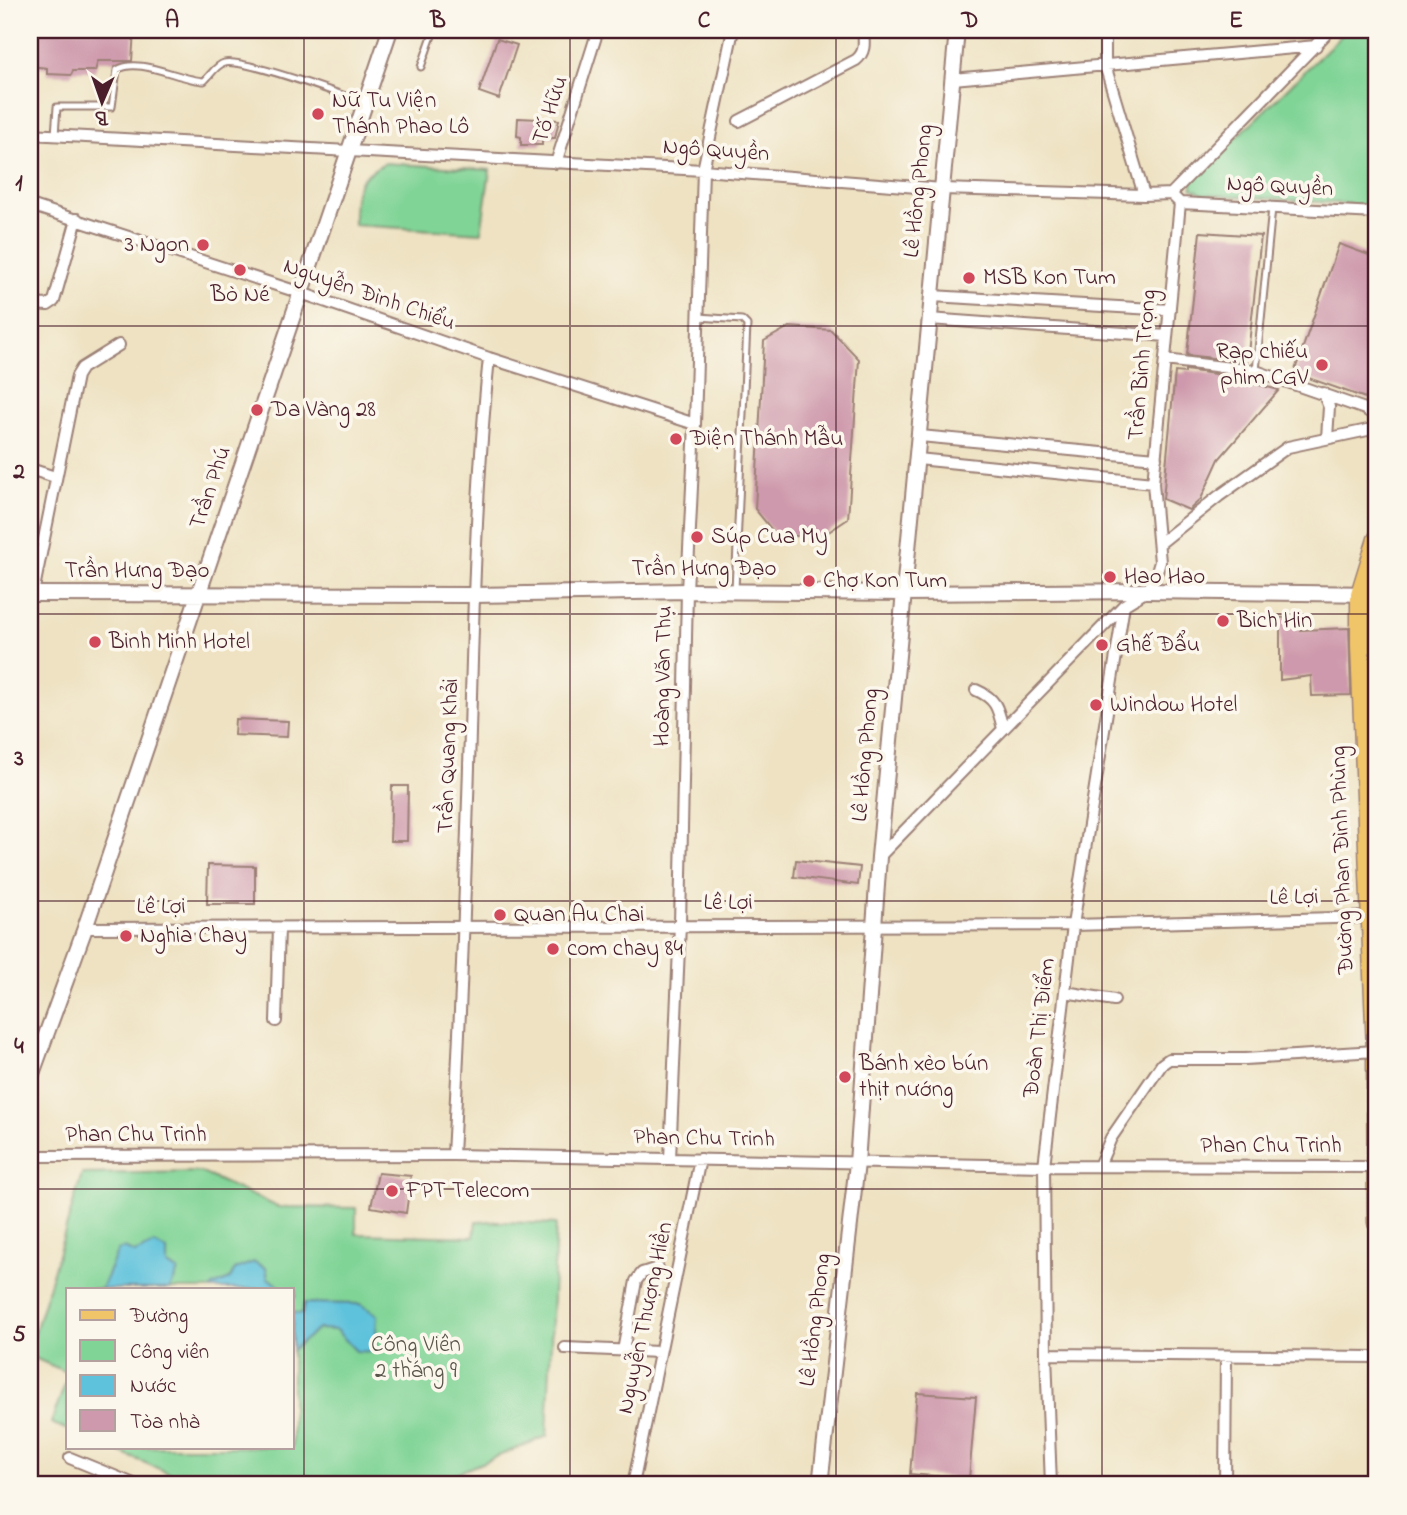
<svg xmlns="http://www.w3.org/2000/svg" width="1407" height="1515" viewBox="0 0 1407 1515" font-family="'Indie Flower',sans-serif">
<rect width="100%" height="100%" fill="#fbf7ec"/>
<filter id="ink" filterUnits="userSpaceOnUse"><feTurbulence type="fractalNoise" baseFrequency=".0143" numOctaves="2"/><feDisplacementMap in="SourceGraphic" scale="14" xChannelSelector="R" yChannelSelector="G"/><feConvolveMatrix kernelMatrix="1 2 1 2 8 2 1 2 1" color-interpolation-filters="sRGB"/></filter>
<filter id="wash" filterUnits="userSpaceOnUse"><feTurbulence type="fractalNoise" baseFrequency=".00686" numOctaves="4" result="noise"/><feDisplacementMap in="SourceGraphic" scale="28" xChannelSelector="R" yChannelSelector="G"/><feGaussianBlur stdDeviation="1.57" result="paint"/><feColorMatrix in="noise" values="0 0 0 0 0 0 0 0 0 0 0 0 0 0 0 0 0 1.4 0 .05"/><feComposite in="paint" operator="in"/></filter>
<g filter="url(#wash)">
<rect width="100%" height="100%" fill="#eee2c2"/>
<!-- green -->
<path fill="#80d496" stroke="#657a60" stroke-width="2" d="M1347,30H1377V206L1203,194L1192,188V181Z
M385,163L490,170L481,233L354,225C355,191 352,180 385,163Z
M200,1172L278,1207L356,1208V1234L474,1237L476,1221L556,1224L547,1436L428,1485H198L107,1447H292V1289H68V1373L30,1356V1349L82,1174Z
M68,1376V1430L51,1423Z"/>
<!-- water -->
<path fill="#5ec2dc" stroke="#547084" stroke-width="2" d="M1368,81H1377V127L1366,94Z
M154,1244L167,1250V1265L178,1271L170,1289H101L118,1250L124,1248L135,1253Z
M254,1262L266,1268L268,1278L283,1289H295V1297H292V1289H211L213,1286L230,1279L235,1269Z
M304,1303L360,1304L377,1315L375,1352L356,1351L336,1330L318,1329L292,1350V1312L302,1314Z"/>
<g id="blocks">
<!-- building -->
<path fill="#ce99ac" d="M30,30H134L132,61H98L95,71H73L71,75L47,74V68L30,66Z
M497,39L517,45L499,99L479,92Z
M518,118L559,120L555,138H542V145H521V137L517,136Z
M1200,232L1261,236L1247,362L1187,355Z
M1339,244L1377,258V402L1294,373Z
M789,327L831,330L859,359L848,519L821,537L776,535L755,509L764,341Z
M1185,370L1245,378L1244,381L1279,390L1219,459L1201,499L1189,510L1163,499L1175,372L1185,373Z
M1300,616L1301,630L1349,628L1351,695L1312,696L1311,676L1280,680V618Z
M235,719L288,721L287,737L234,735Z
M392,786H408L407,841H390Z
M796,860L860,867L858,885L794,877Z
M208,865L255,866V904H207Z
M378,1173L411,1176L406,1213L371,1207Z
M917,1393L976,1397L969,1479L910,1474Z"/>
</g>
</g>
<g filter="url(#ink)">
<use href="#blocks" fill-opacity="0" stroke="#9c8076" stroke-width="2"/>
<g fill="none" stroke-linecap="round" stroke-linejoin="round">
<!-- service casing -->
<g stroke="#9c8076" stroke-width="9">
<path id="service" d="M421,67L434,30
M55,135L57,107H112L117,70C138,56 179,80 204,81C210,76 216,65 224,63C241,58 343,95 365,103
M699,317L742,320L747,325L735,590
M1256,371L1272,208"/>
</g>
<!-- minor casing -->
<g stroke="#9c8076" stroke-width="14">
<path id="minor" d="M1105,30V65L1144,195
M953,79L1316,46
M739,121L856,60C866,52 864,42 863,30
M30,134L703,170L942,189L1144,195L1171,194L1330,30
M556,163L598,30
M1180,203L1377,213
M30,205L301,293L489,358L695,424
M932,296L1170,310
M30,304L48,305L54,301L77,219
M929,319L1167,336
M1165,360L1256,371L1365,409L1377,417
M1323,393L1329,407L1327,438
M920,436L1156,458
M918,459L1153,483
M30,469L55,477
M1159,544L1219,496L1288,447L1377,428
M33,593L77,376L82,368L119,345
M976,690C997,699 998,709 1003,729
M879,857L1124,605
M85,928L1073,925L1370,917
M1065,992L1114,1000
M276,1021L279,928
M453,1155C460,1026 465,897 469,767C473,631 475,494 489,358
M30,1156L453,1155L1044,1166L1377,1167
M670,1159L680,924L687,591L695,424L703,170L733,30
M1099,1166L1111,1138L1162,1064L1169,1059H1245L1376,1051
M565,1348L659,1352
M623,1351L636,1281L642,1273L658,1268
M1046,1354L1377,1357
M70,1458L136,1485
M633,1485L700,1159
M1051,1485L1046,1354L1044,1166L1073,925L1124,605L1147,591L1155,578L1160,562L1153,483L1180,203L1171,194
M1225,1485L1226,1356"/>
</g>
<!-- tertiary casing -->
<g stroke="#9c8076" stroke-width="18">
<path id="tertiary" d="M30,594L474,595L687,591L904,593L1147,591L1377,594
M30,1079L85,928L390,30
M820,1485L857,1163L879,857L957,30"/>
</g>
<!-- primary casing -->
<g stroke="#9c8076" stroke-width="21">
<path id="primary" d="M1377,539L1360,594V645L1376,1051L1377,1223"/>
</g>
<!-- service -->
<use href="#service" stroke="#fff" stroke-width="5"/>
<!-- minor -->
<use href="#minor" stroke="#fff" stroke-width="10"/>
<!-- tertiary -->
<use href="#tertiary" stroke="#fff" stroke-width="14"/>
<!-- primary -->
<use href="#primary" stroke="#f0c469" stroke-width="18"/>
</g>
</g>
<!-- grid -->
<path fill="none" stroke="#4a1f2b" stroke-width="2" stroke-opacity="0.55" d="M304,30V1485M570,30V1485M836,30V1485M1102,30V1485M30,326H1377M30,614H1377M30,901H1377M30,1189H1377"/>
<!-- markers -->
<g fill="#d1495b" stroke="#fbf7ec" stroke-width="2.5">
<circle cx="318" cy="114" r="7"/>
<circle cx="203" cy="245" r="7"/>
<circle cx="240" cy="270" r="7"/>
<circle cx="969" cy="278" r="7"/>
<circle cx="1322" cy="365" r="7"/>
<circle cx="257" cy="410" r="7"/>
<circle cx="676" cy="439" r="7"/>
<circle cx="697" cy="537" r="7"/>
<circle cx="1110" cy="577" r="7"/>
<circle cx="809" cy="581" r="7"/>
<circle cx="1223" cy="621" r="7"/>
<circle cx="95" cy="642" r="7"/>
<circle cx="1102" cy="645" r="7"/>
<circle cx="1096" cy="705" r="7"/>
<circle cx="500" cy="915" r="7"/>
<circle cx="126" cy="936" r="7"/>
<circle cx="553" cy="949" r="7"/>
<circle cx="845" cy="1077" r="7"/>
<circle cx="392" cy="1191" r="7"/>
</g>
<g text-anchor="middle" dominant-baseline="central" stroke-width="7" stroke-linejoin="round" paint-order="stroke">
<!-- poi labels -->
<g font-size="23" fill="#4a1f2b" stroke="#fbf7ec" text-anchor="start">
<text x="332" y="101">Nữ Tu Viện<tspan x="332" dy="26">Thánh Phao Lô</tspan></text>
<text x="189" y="245" text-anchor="end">3 Ngon</text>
<text x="983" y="278">MSB Kon Tum</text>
<text x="240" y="295" text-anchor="middle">Bò Né</text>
<text x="1308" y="352" text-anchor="end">Rạp chiếu<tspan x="1308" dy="26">phim CGV</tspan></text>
<text x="271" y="410">Da Vàng 28</text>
<text x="690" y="439">Điện Thánh Mẫu</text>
<text x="711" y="537">Súp Cua My</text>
<text x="1124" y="577">Hao Hao</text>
<text x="823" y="581">Chợ Kon Tum</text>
<text x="1237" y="621">Bich Hin</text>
<text x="109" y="642">Binh Minh Hotel</text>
<text x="1116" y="645">Ghế Đẩu</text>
<text x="1110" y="705">Window Hotel</text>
<text x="514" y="915">Quan Au Chai</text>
<text x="140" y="936">Nghia Chay</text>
<text x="567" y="949">com chay 84</text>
<text x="859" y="1064">Bánh xèo bún<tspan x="859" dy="26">thịt nướng</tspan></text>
<text x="406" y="1191">FPT Telecom</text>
</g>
<!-- street labels -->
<g font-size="23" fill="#4a1f2b" stroke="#fbf7ec">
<text transform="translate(551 110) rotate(-72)">Tố Hữu</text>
<text transform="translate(716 151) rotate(4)">Ngô Quyền</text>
<text transform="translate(1280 187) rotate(3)">Ngô Quyền</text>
<text transform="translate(919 191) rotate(-84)">Lê Hồng Phong</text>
<text transform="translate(369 295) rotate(19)">Nguyễn Đình Chiểu</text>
<text transform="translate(1143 365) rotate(-85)">Trần Bình Trọng</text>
<text transform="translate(211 488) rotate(-71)">Trần Phú</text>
<text x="704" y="569">Trần Hưng Đạo</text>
<text x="137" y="571">Trần Hưng Đạo</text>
<text transform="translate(664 676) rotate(-89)">Hoàng Văn Thụ</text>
<text transform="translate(866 755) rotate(-85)">Lê Hồng Phong</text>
<text transform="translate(449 756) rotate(-88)">Trần Quang Khải</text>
<text transform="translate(1343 860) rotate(-92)">Đường Phan Đình Phùng</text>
<text transform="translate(1294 898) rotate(-1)">Lê Lợi</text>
<text x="728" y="903">Lê Lợi</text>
<text x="161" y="907">Lê Lợi</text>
<text transform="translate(1040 1028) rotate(-83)">Đoàn Thị Điểm</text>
<text x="136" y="1135">Phan Chu Trinh</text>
<text transform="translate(704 1139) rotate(1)">Phan Chu Trinh</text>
<text x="1271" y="1146">Phan Chu Trinh</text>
<text transform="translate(646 1318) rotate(-78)">Nguyễn Thượng Hiền</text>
<text transform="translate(816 1320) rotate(-83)">Lê Hồng Phong</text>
</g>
<!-- park labels -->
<g font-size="23" fill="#5a554b" stroke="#fbf7ec">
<text x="416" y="1345">Công Viên<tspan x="416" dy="26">2 tháng 9</tspan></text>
</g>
</g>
<!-- margin -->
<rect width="1407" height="1515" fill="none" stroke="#fbf7ec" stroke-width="77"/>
<!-- legend -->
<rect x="66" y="1288" width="228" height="161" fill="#fbf7ec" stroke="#b4a19f" stroke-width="2"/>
<rect x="80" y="1310" width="35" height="10" fill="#f0c469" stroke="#b4a19f" stroke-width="2"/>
<text x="130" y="1322" font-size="21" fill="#4a1f2b">Đường</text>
<rect x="80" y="1340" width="35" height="21" fill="#80d496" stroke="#b4a19f" stroke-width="2"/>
<text x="130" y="1358" font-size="21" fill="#4a1f2b">Công viên</text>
<rect x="80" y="1375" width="35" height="21" fill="#5ec2dc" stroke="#b4a19f" stroke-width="2"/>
<text x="130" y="1392" font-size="21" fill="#4a1f2b">Nước</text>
<rect x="80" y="1410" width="35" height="21" fill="#ce99ac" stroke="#b4a19f" stroke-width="2"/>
<text x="130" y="1428" font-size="21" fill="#4a1f2b">Tòa nhà</text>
<!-- north arrow -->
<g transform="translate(102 102) rotate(182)" stroke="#fbf7ec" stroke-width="5" paint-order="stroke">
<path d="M0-5L12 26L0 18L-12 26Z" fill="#4a1f2b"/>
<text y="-10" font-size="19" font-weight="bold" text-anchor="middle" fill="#4a1f2b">B</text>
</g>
<rect x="38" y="38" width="1330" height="1438" fill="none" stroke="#4a1f2b" stroke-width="2.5"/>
<g font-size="23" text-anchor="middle" font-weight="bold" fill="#4a1f2b">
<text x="172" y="27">A</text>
<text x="438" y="27">B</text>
<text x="704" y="27">C</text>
<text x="970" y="27">D</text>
<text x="1236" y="27">E</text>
<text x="19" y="190">1</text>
<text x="19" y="478">2</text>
<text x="19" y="765">3</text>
<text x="19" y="1053">4</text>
<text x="19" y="1341">5</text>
</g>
</svg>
